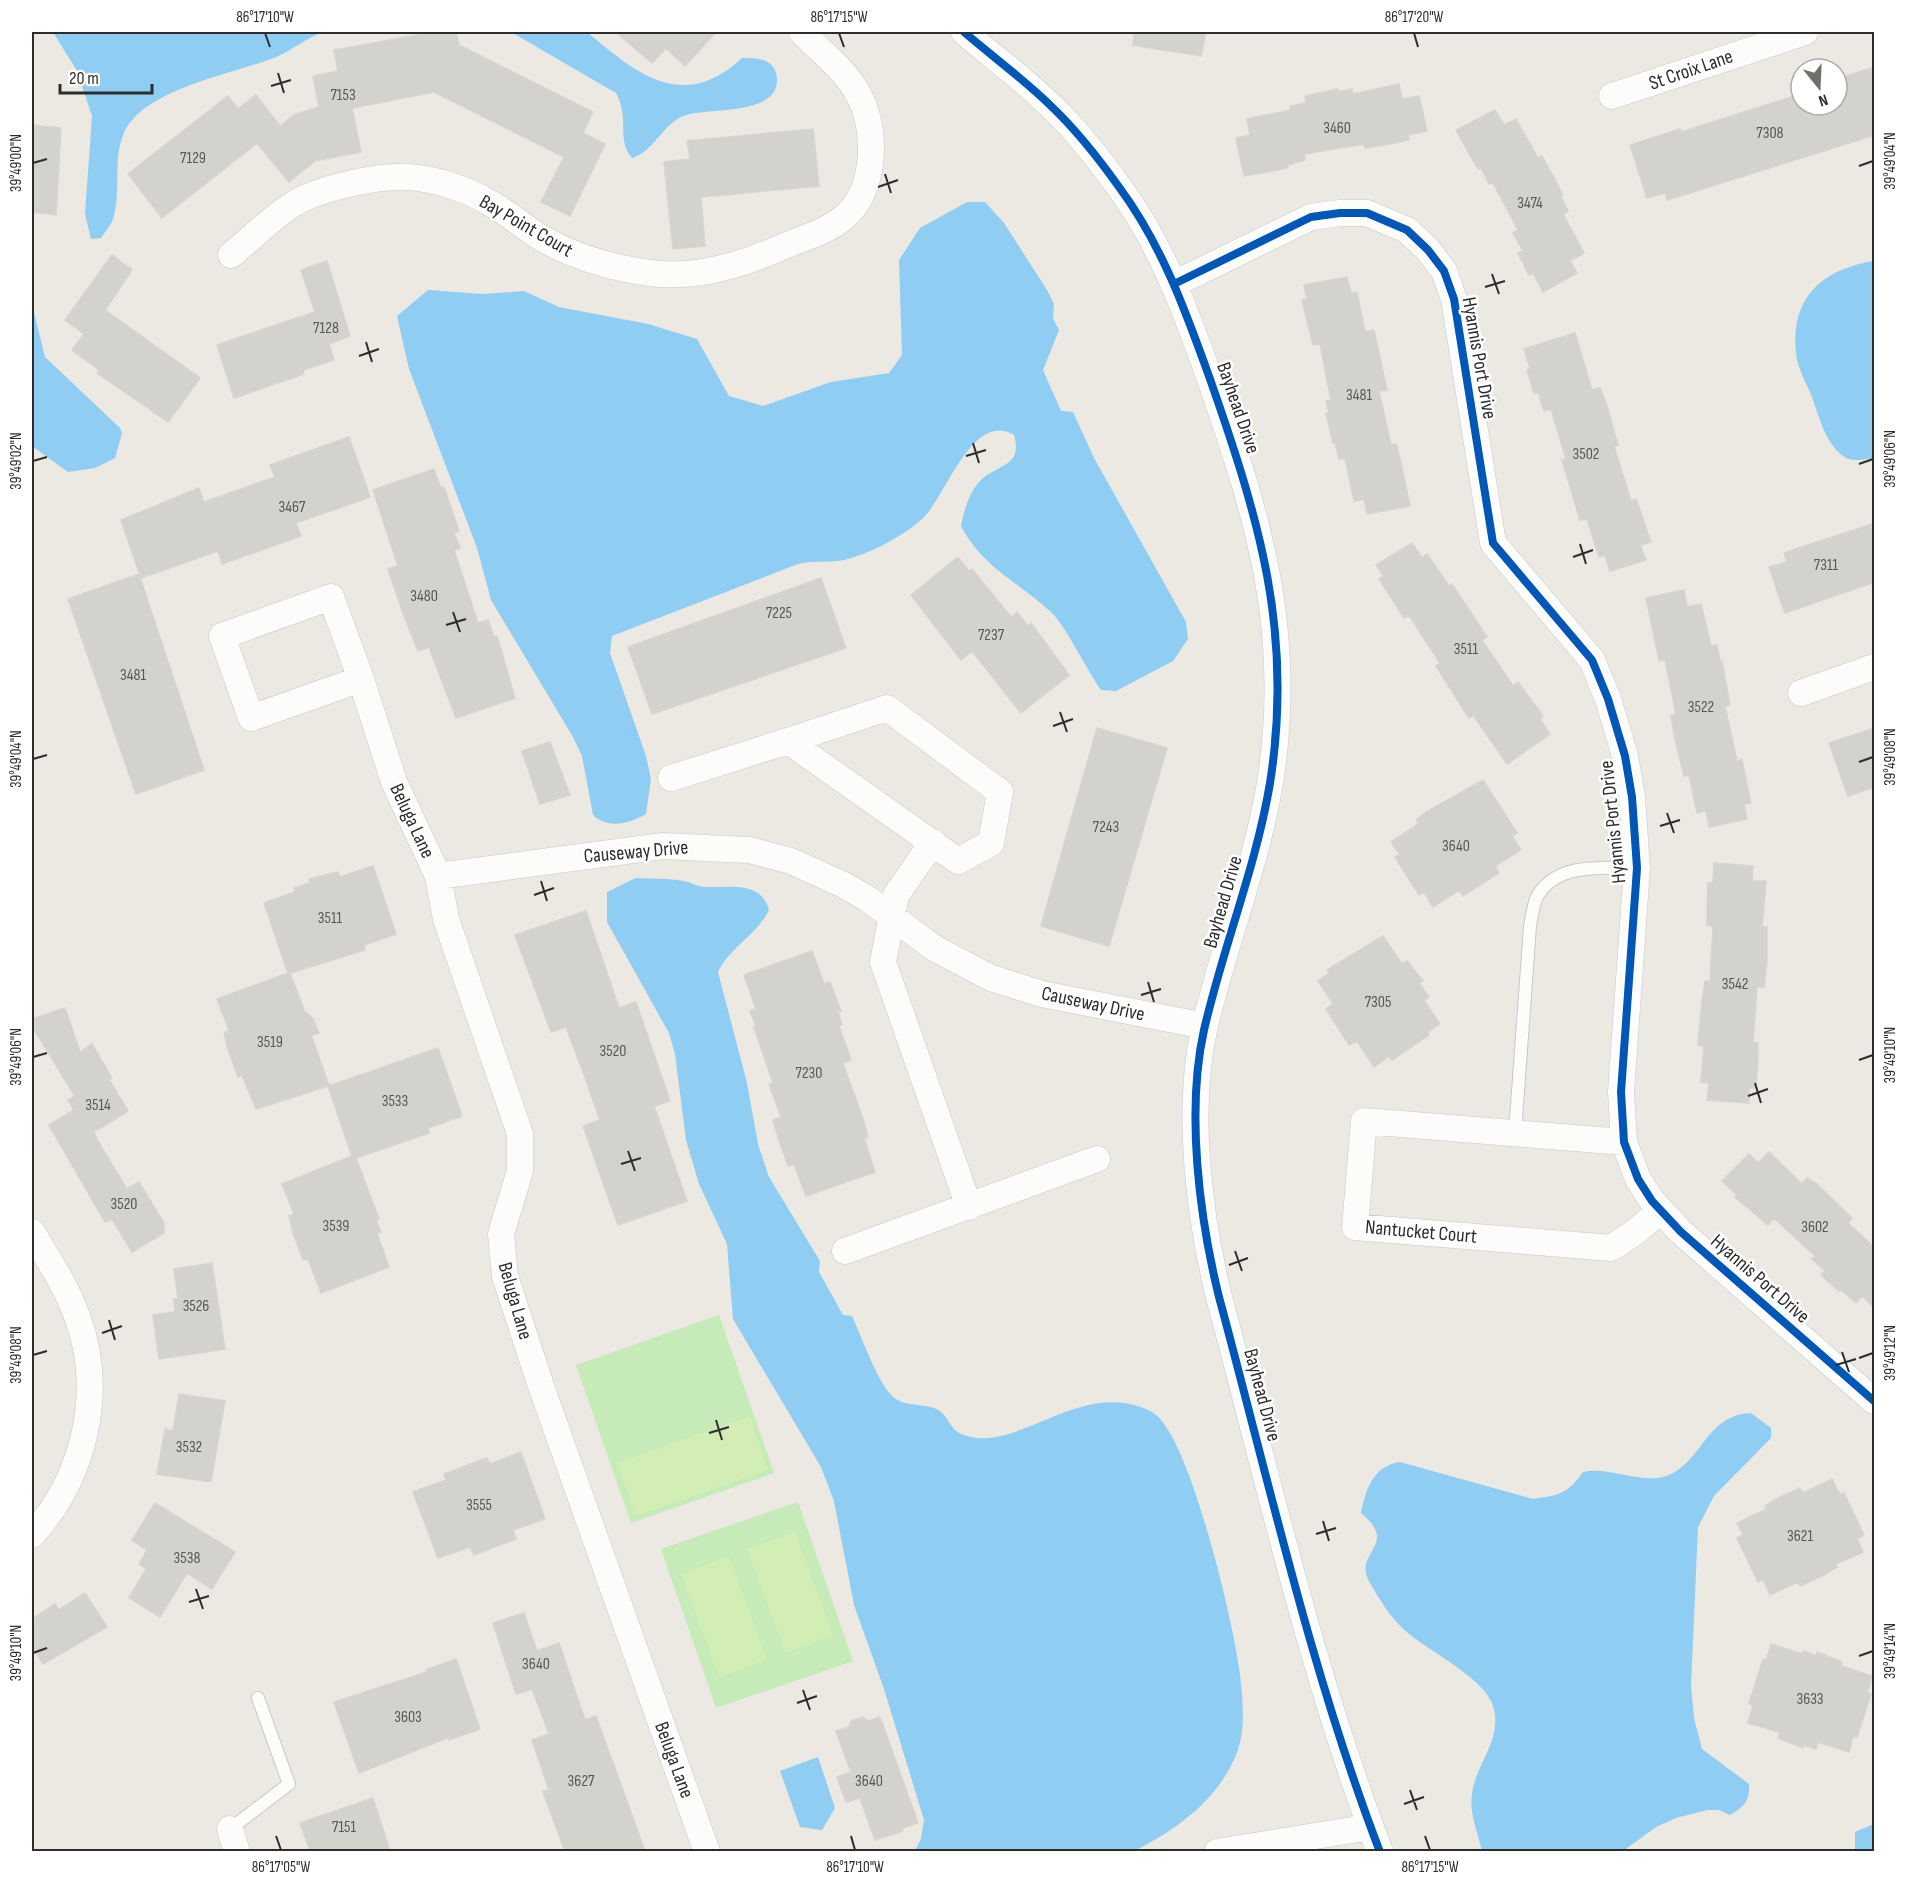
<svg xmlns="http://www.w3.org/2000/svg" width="1906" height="1883" viewBox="0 0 1906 1883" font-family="'Sofia Sans Condensed',sans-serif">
<rect width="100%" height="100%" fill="#ebe9e2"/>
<!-- green -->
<path fill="#c6eab8" d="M719,1315L774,1473L631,1523L576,1365Z
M798,1502L853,1661L716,1708L661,1549Z"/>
<!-- pitch -->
<path fill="#d2eeb5" d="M750,1416L768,1470L636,1516L617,1463Z
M795,1532L833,1635L786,1653L747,1549Z
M729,1556L767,1660L719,1677L681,1574Z"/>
<!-- water -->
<path fill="#8fcdf3" d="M53,32H324C305,38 293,50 276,57C235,74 144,88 124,133C112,160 122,191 113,219C111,225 105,232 101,238L91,239L85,214L92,116L77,71Z
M511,32H587C637,74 683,113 742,58C750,58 762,58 769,63C774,66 777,73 777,79C778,118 703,106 681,117C661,127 653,152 632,158C616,139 630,118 616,93Z
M967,202H985L1004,223L1047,290L1054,304L1053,319L1059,330L1043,370L1061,411L1073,412L1094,458L1186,622L1188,639L1173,661L1116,691L1101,690C1087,670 1065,625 1051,612C1016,580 984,569 961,526C964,510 970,490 982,479C999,464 1023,466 1014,435C974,410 946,494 925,516C915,527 896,538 883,545C872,551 856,557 844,560C830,563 815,560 798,564L612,636L610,653L646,756L651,779L646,814C629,824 608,829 593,815L582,756L573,737L491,600L477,548L409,369L397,316L428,290L482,294L524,291L559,307L648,324L697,339L729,396L763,406L831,382L889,373L902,355L899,260L920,228Z
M1874,261V458C1864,459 1852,463 1843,456C1826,443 1820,420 1813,400C1808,386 1797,368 1796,353C1790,297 1823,269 1874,261Z
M32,304L45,357L120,428L122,433L115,458L95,468L68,472L32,446Z
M636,878C651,879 668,878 683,881C691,882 698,887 705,887C729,888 761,880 769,910C757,935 730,947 718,972L747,1083L758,1144L769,1177L820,1261L819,1272L843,1315L852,1316C861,1335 879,1388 896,1399C908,1407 928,1403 940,1411C948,1417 951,1430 961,1434C1017,1457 1081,1375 1152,1412C1189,1431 1235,1629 1240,1675C1243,1700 1246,1731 1236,1755C1217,1801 1175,1831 1132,1852L915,1851L921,1839L924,1820L884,1689L854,1605L834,1501L821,1467L733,1319L727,1244L699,1184L686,1140L675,1054L669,1033L607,922V892Z
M1751,1413L1771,1428V1438L1714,1496L1698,1527L1691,1686L1694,1718L1702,1749L1749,1784C1750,1801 1744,1807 1730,1815L1719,1810H1707L1676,1818L1656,1827L1623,1851H1482C1478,1833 1469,1813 1472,1794C1476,1762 1505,1738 1492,1703C1482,1678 1430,1651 1409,1634C1392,1620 1381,1602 1370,1583C1351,1552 1401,1546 1361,1513C1366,1489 1373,1466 1400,1462L1533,1499C1560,1495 1567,1494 1583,1472C1612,1465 1647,1489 1675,1472C1704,1454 1709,1415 1751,1413Z
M818,1757L835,1808L822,1830L800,1827L780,1771Z
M1874,1824V1851H1855V1832Z"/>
<!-- building -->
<path fill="#d4d2cd" stroke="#d6d4ce" stroke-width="1.5" d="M434,32H456L459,45L593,112L583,133L605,144L570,216L541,202L564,157L434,92L352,108L361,152L315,161L289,182L257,143L162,218L128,174L228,96L238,109L256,95L280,126L294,115L319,107L313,76L338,71L334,50Z
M616,32H716L685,66L666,48L652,63Z
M1134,32H1206L1201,56L1133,45Z
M1875,67V135L1667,200L1665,193L1647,198L1630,145L1680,129L1681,132L1801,94V105H1837V79Z
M1399,84L1402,99L1419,96L1427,131L1408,135L1409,140L1385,145L1365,148L1364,144L1304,154L1305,160L1287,165L1288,168L1244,176L1236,138L1250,135L1247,119L1291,110L1290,106L1306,103L1305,96L1338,89V92L1352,89L1353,94Z
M1495,110L1504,125L1516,119L1538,158L1542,156L1563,195L1561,196L1568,211L1563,214L1584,253L1570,261L1577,273L1543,292L1533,273L1529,275L1518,253L1523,251L1513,233L1518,230L1493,183L1489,184L1481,168L1478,169L1456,130Z
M32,125L61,128L56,215L32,212Z
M813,129L819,186L701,197L705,246L673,249L664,162L690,159L687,141Z
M112,255L132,270L105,310L200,378L168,422L97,373L99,370L72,350L84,334L65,320Z
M327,261L350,336L329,344L334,360L303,370L304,374L234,398L217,345L315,312L301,270Z
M1347,277L1351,293L1357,292L1365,332L1374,330L1387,390L1379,391L1391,445L1396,444L1401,463L1410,506L1367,514L1364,499L1354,501L1345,458L1339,459L1335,442L1333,443L1326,413H1329L1326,401L1331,400L1320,344L1313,345L1302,300L1307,299L1304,285Z
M1575,333L1592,390L1600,388L1606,403L1618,445L1614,446L1631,501L1636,499L1651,542L1640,545L1646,560L1610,571L1605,555L1599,557L1587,519L1580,520L1562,460L1566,459L1551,409L1544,411L1538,392L1534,393L1527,370L1530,369L1524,349Z
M349,437L370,497L296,523L301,536L222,564L218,551L141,578L121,520L199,488L204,502L275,477L270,465Z
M434,469L441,488L444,487L459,531L454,533L460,548L454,550L478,623L488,620L494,637L497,636L515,698L456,718L429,647L418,651L404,616L388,569L398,566L373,490Z
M1875,523V582L1785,613L1769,567L1787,562L1784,553Z
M1412,543L1422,558L1427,554L1449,586L1452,584L1487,637L1482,640L1513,686L1518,682L1543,716L1540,719L1550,734L1507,764L1473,715L1469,718L1436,666L1440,663L1409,615L1404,618L1379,579L1384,576L1376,565Z
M958,557L969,571L972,569L1011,617L1017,612L1028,626L1031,623L1069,675L1021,713L972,651L961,660L911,595Z
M139,574L204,770L136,794L68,599Z
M821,578L846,648L652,714L628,647Z
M1684,590L1687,607L1701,604L1711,646L1717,645L1720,661H1722L1730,705L1725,706L1737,761L1742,760L1751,803L1744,804L1747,819L1709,827L1706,811L1697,813L1689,775L1684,776L1674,735L1671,715L1676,714L1665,660L1659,661L1646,598Z
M1097,728L1167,748L1109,946L1041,926Z
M1875,728V787L1848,796L1829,743Z
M550,742L570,795L540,804L522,751Z
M1483,780L1517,833L1512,836L1521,850L1495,866L1499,873L1463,896L1459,890L1433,907L1424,892L1419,895L1395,857L1400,855L1391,842L1418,824L1416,820L1426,812Z
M1714,863L1753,866L1752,881H1766L1762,927H1767V961L1764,987H1757L1753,1042L1758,1043V1059L1756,1088H1749V1103L1707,1100L1709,1083L1701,1082L1704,1046L1698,1045L1702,1001L1705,981L1710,982L1713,926L1707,925V906L1708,883H1713Z
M373,866L396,934L364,945L365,950L290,973L304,1010L313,1019L319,1033L311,1035L329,1086L438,1048L462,1116L428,1128L429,1133L356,1158L379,1219L376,1220L381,1232L377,1233L389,1267L321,1293L308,1259L303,1260L293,1233L289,1216L294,1214L282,1184L352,1156L328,1086L256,1109L242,1075L238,1077L228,1049L224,1033L229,1030L217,999L288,973L264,903L295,892L294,888L310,883L309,879L338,872L340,877Z
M586,911L619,1008L636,1002L670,1101L654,1106L687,1201L618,1225L583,1126L600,1120L583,1072L566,1027L551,1032L515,935Z
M1383,936L1402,964L1407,961L1423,981L1419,983L1429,997L1424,1000L1440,1024L1428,1032L1429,1035L1392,1060L1389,1056L1374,1067L1357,1041L1349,1045L1326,1009L1333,1004L1318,981L1329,973L1327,970Z
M812,951L824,984L830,982L841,1011L838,1012L842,1025L839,1026L851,1060L843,1063L864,1122L868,1137L864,1138L875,1172L806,1196L794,1164L788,1166L778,1137L773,1120L781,1117L769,1084L773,1083L754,1027L756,1026L750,1011L756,1009L744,975Z
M65,1008L80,1052L92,1044L112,1078L109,1080L128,1111L94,1132L97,1140L127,1189L139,1182L164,1223V1233L132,1252L112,1219L105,1222L49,1125L74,1110L68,1100L75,1096L32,1026V1019Z
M1769,1152L1802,1184L1807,1178L1817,1184L1852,1218L1848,1223L1875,1248V1308L1862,1296L1856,1303L1841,1290L1839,1291L1821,1275L1825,1271L1812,1259L1815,1256L1774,1218L1768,1225L1735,1197L1737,1195L1722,1181L1749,1154L1758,1163Z
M212,1263L225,1349L159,1359L153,1315L175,1312L174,1299H178L174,1269Z
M179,1394L225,1401L211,1482L157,1474L165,1429L173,1431Z
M521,1452L545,1519L513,1530L516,1539L474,1555L470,1547L438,1558L413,1492L446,1480L444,1474L487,1458L490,1464Z
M1832,1479L1840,1495L1844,1493L1864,1535L1857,1538L1863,1552L1836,1564L1837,1567L1824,1575L1800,1586L1798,1582L1770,1595L1763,1579L1758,1582L1737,1538L1743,1535L1737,1523L1767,1509L1765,1506L1776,1499L1800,1488L1803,1493Z
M155,1503L235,1552L212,1589L187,1573L160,1617L129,1598L146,1569L139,1564L147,1550L132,1540Z
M85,1593L107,1627L43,1664L32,1645V1619L55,1604L59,1610Z
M524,1613L537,1651L559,1643L585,1720L596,1716L645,1851H565L544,1795L543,1791L549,1790L532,1740L549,1734L532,1689L516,1694L493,1623Z
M1771,1644L1803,1654L1804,1651L1816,1656L1817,1652L1842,1662L1841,1666L1872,1676L1867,1693L1871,1694L1857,1737L1853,1736L1849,1752L1818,1742L1816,1749L1804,1745L1803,1748L1778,1738L1779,1732L1748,1723L1753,1705L1749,1703L1763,1659L1766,1660Z
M456,1659L480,1729L449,1740L447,1738L359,1773L334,1702L427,1672L426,1670Z
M863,1717L868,1721L880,1717L918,1823L902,1828L903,1831L875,1840L860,1798L846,1802L837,1777L851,1772L836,1731L849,1727L851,1721Z
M373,1798L390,1851H310L300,1823Z"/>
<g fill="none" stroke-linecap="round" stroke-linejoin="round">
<!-- lane casing -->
<g stroke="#c8c8c7" stroke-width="14">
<path id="lane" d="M1515,1133L1530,926C1532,917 1533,903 1538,895C1558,862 1604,868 1637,868
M230,1829L289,1784L258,1698"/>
</g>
<!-- street casing -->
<g stroke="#c8c8c7" stroke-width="27">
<path id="street" d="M964,32C993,57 1025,80 1053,108C1077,131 1099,159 1119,187C1162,245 1186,312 1210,379C1259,519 1294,633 1270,783C1256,867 1223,947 1204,1030C1186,1111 1199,1216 1219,1297C1269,1482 1311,1672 1380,1852
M1612,96L1805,32
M231,255C252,238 272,217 295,203C321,188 378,175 409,177C436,179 467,189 490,203C509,213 524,228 543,239C577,258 612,268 650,273C694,279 742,265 782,247C802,238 827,232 843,218C877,192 878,126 857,92C844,69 820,51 802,32
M1174,284L1311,217L1340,213H1367L1407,230L1428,250L1444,271L1454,299L1493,543L1592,660L1608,699L1625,756L1632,797L1637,868L1621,1092L1624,1142L1638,1179L1652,1201L1681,1232L1874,1401
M331,597L361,679L251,718L222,636Z
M361,679L394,782L438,876L446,919L520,1134V1171L501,1234L505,1276L541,1386L707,1852
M1801,693L1874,667
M671,778L788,741L958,861L991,843L1000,792L887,708L788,741
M933,842L896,895L883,962L969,1207
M438,876L663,846L749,850L791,861L844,885L868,899L934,948L991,978L1042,994L1205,1026
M1624,1142L1364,1121L1355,1227L1611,1248L1634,1233L1661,1210
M32,1232C48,1259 66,1286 77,1316C105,1391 85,1477 32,1535
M845,1251L1097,1159
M230,1829L237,1852
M1217,1852L1371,1827"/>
</g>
<!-- lane -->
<use href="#lane" stroke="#fcfcfb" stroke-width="12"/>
<!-- street -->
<use href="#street" stroke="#fcfcfb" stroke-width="26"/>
<!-- cycleway casing -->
<g stroke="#fff" stroke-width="11">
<path id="cycleway" d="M964,32C993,57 1025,80 1053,108C1077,131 1099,159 1119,187C1162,245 1186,312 1210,379C1259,519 1294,633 1270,783C1256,867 1223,947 1204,1030C1186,1111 1199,1216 1219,1297C1269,1482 1311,1672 1380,1852
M1174,284L1311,217L1340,213H1367L1407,230L1428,250L1444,271L1454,299L1493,543L1592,660L1608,699L1625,756L1632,797L1637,868L1621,1092L1624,1142L1638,1179L1652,1201L1681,1232L1874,1401"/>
</g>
<!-- cycleway -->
<use href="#cycleway" stroke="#0057b8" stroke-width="8"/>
</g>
<!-- ticks -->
<path fill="none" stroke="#2d2d2d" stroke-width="2" d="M265,33L270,47M839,33L844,47M1414,33L1418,47M278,73L284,93M271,86L291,80M33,163L47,159M1859,166L1873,161M885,174L891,193M878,187L898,180M1492,274L1499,294M1485,287L1505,281M366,342L372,362M359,356L379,349M973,443L979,463M966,456L986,450M33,461L47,457M1859,464L1873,459M1580,544L1586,564M1573,557L1593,550M453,612L460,632M446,625L466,619M1060,712L1067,732M1053,726L1073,719M33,759L47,755M1859,762L1873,757M1667,813L1674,833M1660,826L1680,820M541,881L547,901M534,895L554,888M1148,982L1154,1002M1141,995L1161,989M33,1057L47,1053M1859,1060L1873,1055M1755,1083L1761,1103M1748,1096L1768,1089M628,1151L635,1171M621,1164L641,1158M1235,1251L1242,1271M1229,1265L1248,1258M109,1320L115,1340M102,1333L122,1326M1842,1352L1849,1372M33,1355L47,1351M1859,1358L1873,1353M1836,1365L1856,1359M716,1420L722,1440M709,1433L729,1427M1323,1521L1329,1541M1316,1534L1336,1528M196,1589L203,1609M189,1602L209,1596M33,1653L47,1648M1859,1656L1873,1651M803,1690L810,1710M797,1703L817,1696M1410,1790L1417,1810M1404,1804L1424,1797M276,1836L281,1850M851,1836L855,1850M1425,1836L1430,1850"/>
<g text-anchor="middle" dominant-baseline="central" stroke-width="5" stroke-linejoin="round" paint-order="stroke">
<!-- number labels -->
<g font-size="16" fill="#585756">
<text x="343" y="95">7153</text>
<text x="1337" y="128">3460</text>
<text x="1770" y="133">7308</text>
<text x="193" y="158">7129</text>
<text x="1530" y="203">3474</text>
<text x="326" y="328">7128</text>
<text x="1359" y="395">3481</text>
<text x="1586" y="454">3502</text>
<text x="292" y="507">3467</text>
<text x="1826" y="565">7311</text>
<text x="424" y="596">3480</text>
<text x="779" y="613">7225</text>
<text x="991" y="635">7237</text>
<text x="1466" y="649">3511</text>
<text x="133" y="675">3481</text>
<text x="1701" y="707">3522</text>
<text x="1106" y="827">7243</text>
<text x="1456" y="846">3640</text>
<text x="330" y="918">3511</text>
<text x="1735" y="984">3542</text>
<text x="1378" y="1002">7305</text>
<text x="270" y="1042">3519</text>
<text x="613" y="1051">3520</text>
<text x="809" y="1073">7230</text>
<text x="395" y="1101">3533</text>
<text x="98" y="1105">3514</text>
<text x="124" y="1204">3520</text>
<text x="336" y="1226">3539</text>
<text x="1815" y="1227">3602</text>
<text x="196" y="1306">3526</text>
<text x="189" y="1447">3532</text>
<text x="479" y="1505">3555</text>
<text x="1800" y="1536">3621</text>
<text x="187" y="1558">3538</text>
<text x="536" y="1664">3640</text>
<text x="1810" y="1699">3633</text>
<text x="408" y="1717">3603</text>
<text x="581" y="1781">3627</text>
<text x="869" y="1781">3640</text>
<text x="344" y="1827">7151</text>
</g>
<!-- street labels -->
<g font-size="20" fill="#2d2d2d" stroke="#fff">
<text transform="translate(1691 70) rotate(-19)">St Croix Lane</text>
<text transform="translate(526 226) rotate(30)">Bay Point Court</text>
<text transform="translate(1479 358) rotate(80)">Hyannis Port Drive</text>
<text transform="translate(1238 408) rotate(71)">Bayhead Drive</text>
<text transform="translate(412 821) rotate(65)">Beluga Lane</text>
<text transform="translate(1613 822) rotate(-96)">Hyannis Port Drive</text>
<text transform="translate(636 852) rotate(-5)">Causeway Drive</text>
<text transform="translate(1223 902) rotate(-74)">Bayhead Drive</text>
<text transform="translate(1093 1004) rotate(12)">Causeway Drive</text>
<text transform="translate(1421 1232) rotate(5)">Nantucket Court</text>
<text transform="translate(1760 1279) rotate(41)">Hyannis Port Drive</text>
<text transform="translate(515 1301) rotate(74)">Beluga Lane</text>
<text transform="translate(1262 1395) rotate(75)">Bayhead Drive</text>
<text transform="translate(674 1760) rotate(70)">Beluga Lane</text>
</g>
</g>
<!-- border -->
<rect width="1906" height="1883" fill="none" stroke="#ffffff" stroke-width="66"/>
<!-- north arrow -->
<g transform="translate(1819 87) rotate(162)"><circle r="28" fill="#ffffff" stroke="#ababab" stroke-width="1.5"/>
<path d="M0-4.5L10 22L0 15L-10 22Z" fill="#706f6c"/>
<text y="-9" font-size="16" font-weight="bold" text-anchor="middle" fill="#2d2d2d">N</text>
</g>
<!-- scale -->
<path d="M60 84v9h92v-9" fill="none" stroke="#2d2d2d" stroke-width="3"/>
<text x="69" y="84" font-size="18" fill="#2d2d2d" stroke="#ffffff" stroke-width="4.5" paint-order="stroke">20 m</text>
<rect x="33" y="33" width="1840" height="1817" fill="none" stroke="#2d2d2d" stroke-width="2"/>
<g font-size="15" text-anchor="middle" fill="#2d2d2d">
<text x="265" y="22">86°17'10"W</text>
<text x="839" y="22">86°17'15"W</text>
<text x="1414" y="22">86°17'20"W</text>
<text transform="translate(1890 161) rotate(-90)" y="5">39°49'04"N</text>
<text transform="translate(16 163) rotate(-90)" y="5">39°49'00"N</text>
<text transform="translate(1890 459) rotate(-90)" y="5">39°49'06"N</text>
<text transform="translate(16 461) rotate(-90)" y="5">39°49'02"N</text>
<text transform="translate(1890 757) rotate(-90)" y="5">39°49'08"N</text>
<text transform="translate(16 759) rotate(-90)" y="5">39°49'04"N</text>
<text transform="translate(1890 1055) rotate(-90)" y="5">39°49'10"N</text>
<text transform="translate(16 1057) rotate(-90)" y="5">39°49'06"N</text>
<text transform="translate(1890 1353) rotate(-90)" y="5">39°49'12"N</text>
<text transform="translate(16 1355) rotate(-90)" y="5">39°49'08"N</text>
<text transform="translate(1890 1651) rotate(-90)" y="5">39°49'14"N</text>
<text transform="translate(16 1653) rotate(-90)" y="5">39°49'10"N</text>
<text x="281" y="1872">86°17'05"W</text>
<text x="855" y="1872">86°17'10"W</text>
<text x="1430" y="1872">86°17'15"W</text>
</g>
</svg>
